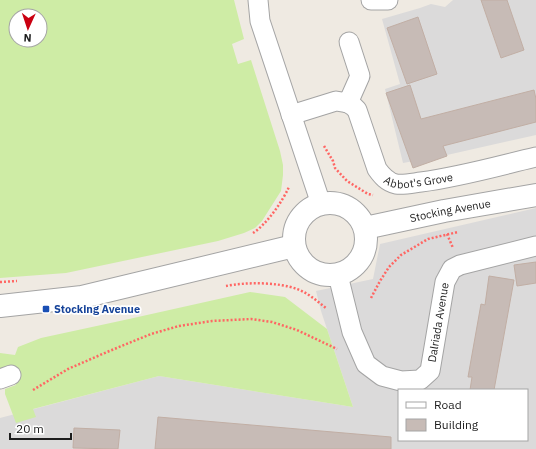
<svg xmlns="http://www.w3.org/2000/svg" width="536" height="449" viewBox="0 0 536 449" font-family="'IBM Plex Sans',sans-serif">
<rect width="100%" height="100%" fill="#efeae2"/>
<!-- residential -->
<path fill="#dbdada" fill-rule="evenodd" d="M453,0H536V135L447,155L403,163L385,89L400,84L382,19L420,8L431,4L445,7Z
M536,208V449H0V418L159,376L353,407L321,311L316,291L373,279L380,244ZM399,390H527V440H399Z"/>
<!-- grass -->
<path fill="#ceeca5" fill-rule="evenodd" d="M0,0H234L244,39L232,44L238,64L251,60L280,151L283,165V175L281,191L262,221L255,228L244,233L218,241L66,273L0,278ZM16,16H40V40H16Z
M250,292L285,297L327,329L353,407L159,376L33,409L36,417L16,423L5,394V389L16,385L10,368L0,370V353L15,355L18,347L41,338L129,319Z"/>
<!-- building -->
<path fill="#c7bbb6" stroke="#c1aea4" d="M481,0H507L524,50L501,58Z
M418,17L437,74L407,84L387,28Z
M410,85L421,119L534,90L536,99V122L443,146L447,156L413,168L386,93Z
M536,262V283L517,286L514,265Z
M489,276L514,280L494,390H470L472,377H468L481,304L485,305Z
M158,417L391,437V449H155Z
M74,428L120,430L118,449L73,448Z"/>
<g fill="none" stroke-linecap="round" stroke-linejoin="round">
<!-- minor casing -->
<g stroke="#a4a4a4" stroke-width="21">
<g id="minor">
<path d="M258,0L260,21L321,204"/>
<path d="M371,0H388"/>
<path id="s1" d="M348,103L353,106L357,110L377,169C382,176 387,182 396,184C404,185 413,183 421,182C460,177 498,166 536,157"/>
<path d="M291,115L336,101L348,103L360,76L349,42"/>
<path id="s2" d="M338,275L352,332L366,364L382,376L401,381L420,380L430,371L445,282L452,269L460,265L536,246"/>
<path d="M0,379L11,375"/>
</g>
</g>
<!-- tertiary casing -->
<g stroke="#a4a4a4" stroke-width="24">
<g id="tertiary">
<circle cx="330" cy="239" r="36"/>
<path id="s3" d="M365,228L444,211L536,195"/>
<path d="M0,306L82,297L294,246"/>
</g>
</g>
<!-- path -->
<path stroke="#ff6663" stroke-width="2.5" stroke-dasharray="2 2" stroke-linecap="butt" d="M324,146L333,161L335,168L347,181L368,194L373,195
M253,233C267,224 282,202 289,187
M447,234L453,248
M0,282L17,281
M226,286C246,282 278,282 297,289C308,293 317,301 326,308
M371,298L380,281L389,267L401,255L428,239L458,232
M33,390L68,369L107,352L151,334L179,326L212,321L251,319L272,322L297,330L337,349"/>
<!-- minor -->
<use href="#minor" stroke="#fff" stroke-width="19"/>
<!-- tertiary -->
<use href="#tertiary" stroke="#fff" stroke-width="22"/>
</g>
<!-- markers -->
<rect fill="#1a4fb4" stroke="#fff" stroke-width="1.5" x="42" y="305" width="8" height="8" rx="2"/>
<g text-anchor="middle" dominant-baseline="central" stroke-width="3.5" stroke-linejoin="round" paint-order="stroke">
<!-- street labels -->
<g font-size="11" fill="#1d1d1d" stroke="#fff">
<text stroke="none"><textPath href="#s1" startOffset="121">Abbot's Grove</textPath></text>
<text stroke="none"><textPath href="#s3" startOffset="87">Stocking Avenue</textPath></text>
<text stroke="none"><textPath href="#s2" startOffset="215">Dalriada Avenue</textPath></text>
</g>
<!-- transit labels -->
<g font-size="11" font-weight="bold" fill="#164399" stroke="#fff" text-anchor="start">
<text x="54" y="309">Stocking Avenue</text>
</g>
</g>
<!-- legend -->
<rect x="398" y="389" width="130" height="52" fill="#ffffff" stroke="#a5a5a5"/>
<rect x="406" y="402" width="20" height="6" fill="#ffffff" stroke="#a5a5a5"/>
<text x="434" y="409" font-size="12" fill="#1d1d1d">Road</text>
<rect x="406" y="419" width="20" height="12" fill="#c7bbb6" stroke="#a5a5a5"/>
<text x="434" y="429" font-size="12" fill="#1d1d1d">Building</text>
<!-- north arrow -->
<g transform="translate(28 28) rotate(183)"><circle r="19" fill="#ffffff" stroke="#a5a5a5"/>
<path d="M0-3L7 15L0 10L-7 15Z" fill="#ca0011"/>
<text y="-6" font-size="11" font-weight="bold" text-anchor="middle" fill="#1d1d1d">N</text>
</g>
<!-- scale -->
<path d="M10 433v6h61v-6" fill="none" stroke="#1d1d1d" stroke-width="2"/>
<text x="16" y="433" font-size="12" fill="#1d1d1d" stroke="#ffffff" stroke-width="3" paint-order="stroke">20 m</text>
</svg>
